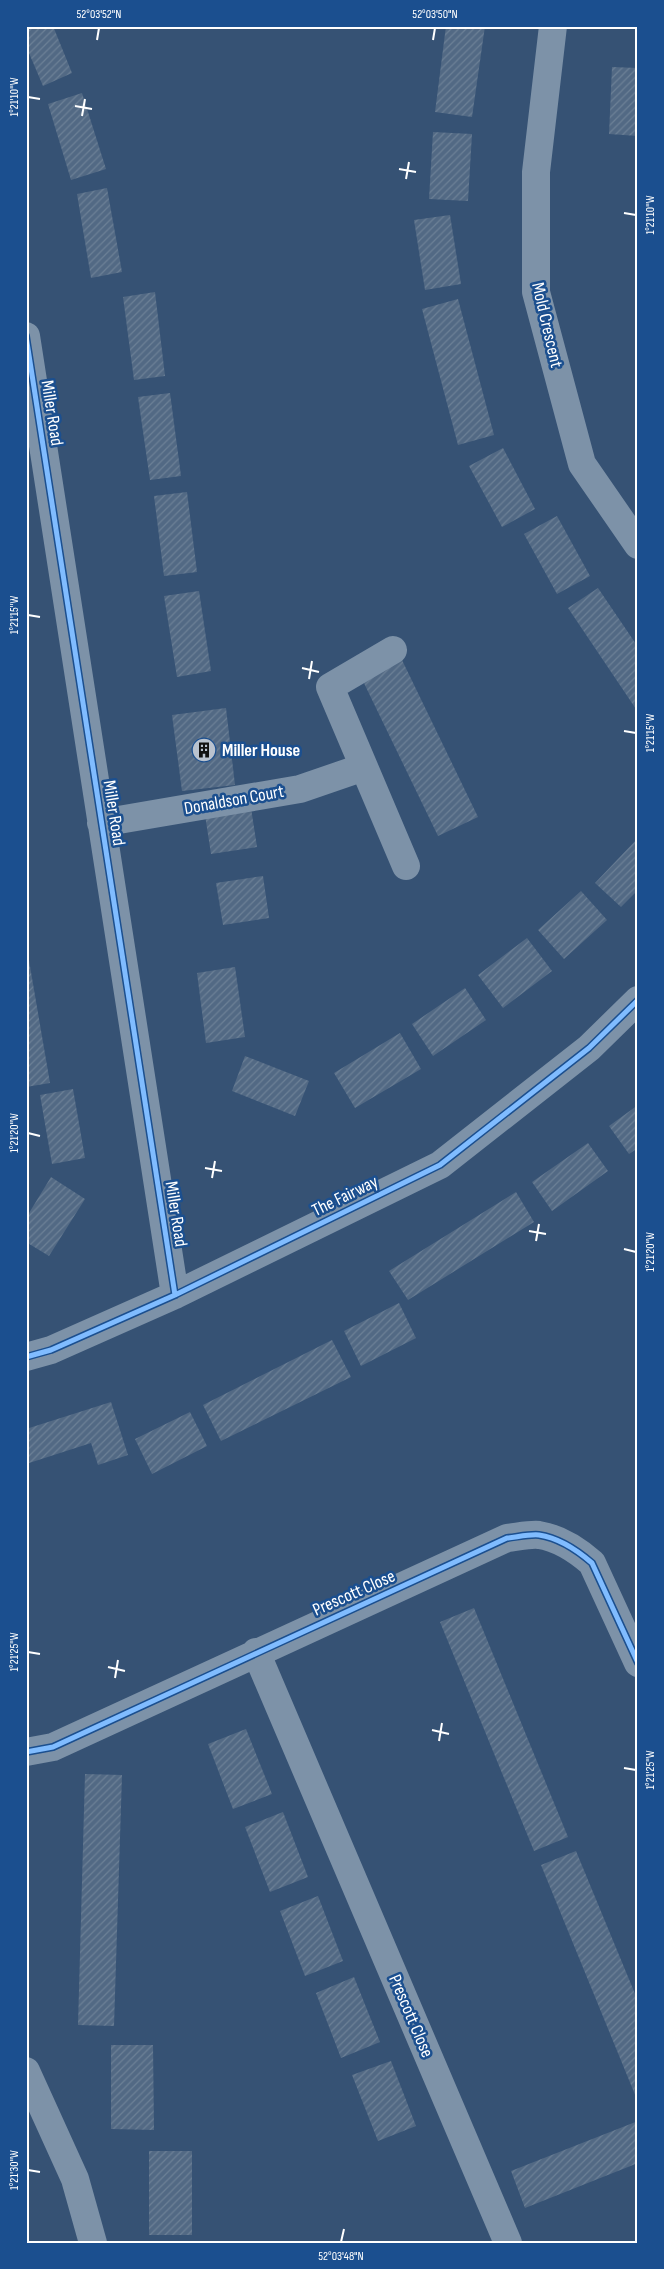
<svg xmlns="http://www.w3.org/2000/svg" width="664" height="2269" viewBox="0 0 664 2269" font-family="'Sofia Sans Condensed',sans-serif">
<defs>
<pattern id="building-hatch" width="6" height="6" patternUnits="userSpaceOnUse" patternTransform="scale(1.25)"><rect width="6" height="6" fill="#526984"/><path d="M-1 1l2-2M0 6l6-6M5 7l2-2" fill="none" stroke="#6c8096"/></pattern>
</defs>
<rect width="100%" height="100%" fill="#365274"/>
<!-- building -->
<path fill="url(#building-hatch)" d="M26,26H53L72,73L43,86L26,46Z
M446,26H485L472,117L435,112Z
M612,67L638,68V136L609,134Z
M82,93L106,169L71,180L48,104Z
M433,132L472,134L468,201L429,199Z
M107,188L122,272L91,278L77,194Z
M450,215L461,284L425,290L414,220Z
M155,292L165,376L134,380L123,297Z
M458,299L494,435L458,445L422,309Z
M170,393L181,476L150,480L138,397Z
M503,448L535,509L502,527L469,466Z
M187,492L197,572L164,576L154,496Z
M557,516L590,576L557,594L524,534Z
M598,588L638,647V712L568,608Z
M199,591L211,671L177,677L164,596Z
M401,658L478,817L438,836L361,677Z
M226,708L235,785L182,791L172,715Z
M251,808L257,847L211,854L205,815Z
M638,838V890L621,907L595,883Z
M263,876L269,918L223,925L216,883Z
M581,891L607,920L564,959L538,930Z
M527,938L552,971L503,1008L478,975Z
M26,943L50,1083L26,1087Z
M235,967L245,1037L206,1043L197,973Z
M465,988L486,1020L433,1056L412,1024Z
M400,1033L421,1069L355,1108L334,1073Z
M245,1056L309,1081L295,1116L232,1091Z
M73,1089L85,1158L52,1164L40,1095Z
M638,1105V1148L629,1154L609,1126Z
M588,1143L608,1171L552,1211L532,1182Z
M51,1177L85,1199L49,1256L26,1242V1218Z
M516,1192L534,1222L408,1300L389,1271Z
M399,1303L416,1338L361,1366L344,1331Z
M332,1340L351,1377L221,1441L203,1405Z
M111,1402L128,1455L98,1465L91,1443L26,1464V1429Z
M190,1412L207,1446L152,1474L135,1439Z
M474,1608L568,1837L534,1851L440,1622Z
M246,1729L272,1794L233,1809L208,1744Z
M85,1774L122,1775L114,2026L78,2025Z
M283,1812L308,1877L270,1892L245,1827Z
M576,1851L638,2001V2102L541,1865Z
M318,1896L343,1961L305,1976L280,1911Z
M354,1977L380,2042L341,2058L316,1993Z
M111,2045H153L154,2130L111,2129Z
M391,2061L416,2126L378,2141L352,2075Z
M638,2121V2163L525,2208L511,2171Z
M149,2151H192V2235H149Z"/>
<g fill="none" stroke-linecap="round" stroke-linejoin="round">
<!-- street -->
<path stroke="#7d92a8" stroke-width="28" d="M553,26L536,172V292L582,464L638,545
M26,336L175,1295
M364,767L330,687L393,650
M101,823L300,789L364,767L406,866
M26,1357L51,1350L175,1295L440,1165L589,1048L638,1000
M256,1652L508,2243
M26,1752L53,1747L507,1538C517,1537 530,1534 539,1535C559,1538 577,1550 592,1563L638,1663
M26,2071L75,2179L93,2243"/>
<!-- cycleway casing -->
<g stroke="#1b4f8f" stroke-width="8">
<path id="cycleway" d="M26,336L175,1295
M26,1357L51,1350L175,1295L440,1165L589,1048L638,1000
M26,1752L53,1747L507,1538C517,1537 530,1534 539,1535C559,1538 577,1550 592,1563L638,1663"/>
</g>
<!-- cycleway -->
<use href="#cycleway" stroke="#80bcff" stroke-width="5"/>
</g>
<!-- ticks -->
<path fill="none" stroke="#fff" stroke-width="2" d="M97,40L99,28M433,40L435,28M28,97L40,99M75,106L92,109M82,116L85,99M399,169L416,172M406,179L409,162M624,213L636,215M28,615L40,617M302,668L319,672M309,679L312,661M624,731L636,733M28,1133L40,1136M205,1168L222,1171M212,1178L215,1161M529,1231L546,1234M536,1241L539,1224M624,1249L636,1252M28,1652L40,1654M108,1667L125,1671M115,1678L118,1660M432,1730L449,1734M439,1741L442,1723M624,1768L636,1770M28,2170L40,2172M341,2242L344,2229"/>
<!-- icons -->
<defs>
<g id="building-disc" transform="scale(1.25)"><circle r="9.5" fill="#b9c2ce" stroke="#1b4f8f"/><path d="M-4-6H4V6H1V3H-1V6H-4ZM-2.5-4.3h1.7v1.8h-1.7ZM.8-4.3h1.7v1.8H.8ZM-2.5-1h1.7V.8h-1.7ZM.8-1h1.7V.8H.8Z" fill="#111"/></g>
</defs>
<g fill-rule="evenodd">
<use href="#building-disc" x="204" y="750"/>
</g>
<g text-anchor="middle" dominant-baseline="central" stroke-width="5" stroke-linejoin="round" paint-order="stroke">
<!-- street labels -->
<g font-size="18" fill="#fff" stroke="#1b4f8f">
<text transform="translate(547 325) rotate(77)">Mold Crescent</text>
<text transform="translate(52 413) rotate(81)">Miller Road</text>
<text transform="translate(234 800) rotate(-10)">Donaldson Court</text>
<text transform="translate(114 813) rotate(81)">Miller Road</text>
<text transform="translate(345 1196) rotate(-26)">The Fairway</text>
<text transform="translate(176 1214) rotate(81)">Miller Road</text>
<text transform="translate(354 1593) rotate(-24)">Prescott Close</text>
<text transform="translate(411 2016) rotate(67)">Prescott Close</text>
</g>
<!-- poi labels -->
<g font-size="18" font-weight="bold" fill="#fff" stroke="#1b4f8f" text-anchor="start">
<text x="222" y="750">Miller House</text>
</g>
</g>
<!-- border -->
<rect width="664" height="2269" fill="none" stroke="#1b4f8f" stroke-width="55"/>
<rect x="28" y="28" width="608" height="2214" fill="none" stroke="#fff" stroke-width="2"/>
<g font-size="12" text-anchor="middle" fill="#fff">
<text x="99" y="18">52°03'52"N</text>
<text x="435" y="18">52°03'50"N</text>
<text transform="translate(14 97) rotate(-90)" y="4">1°21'10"W</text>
<text transform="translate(650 215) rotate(-90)" y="4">1°21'10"W</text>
<text transform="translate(14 615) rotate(-90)" y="4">1°21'15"W</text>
<text transform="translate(650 733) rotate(-90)" y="4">1°21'15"W</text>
<text transform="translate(14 1133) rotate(-90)" y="4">1°21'20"W</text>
<text transform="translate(650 1252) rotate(-90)" y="4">1°21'20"W</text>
<text transform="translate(14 1652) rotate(-90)" y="4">1°21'25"W</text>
<text transform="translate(650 1770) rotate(-90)" y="4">1°21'25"W</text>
<text transform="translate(14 2170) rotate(-90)" y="4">1°21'30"W</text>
<text x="341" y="2260">52°03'48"N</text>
</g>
</svg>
